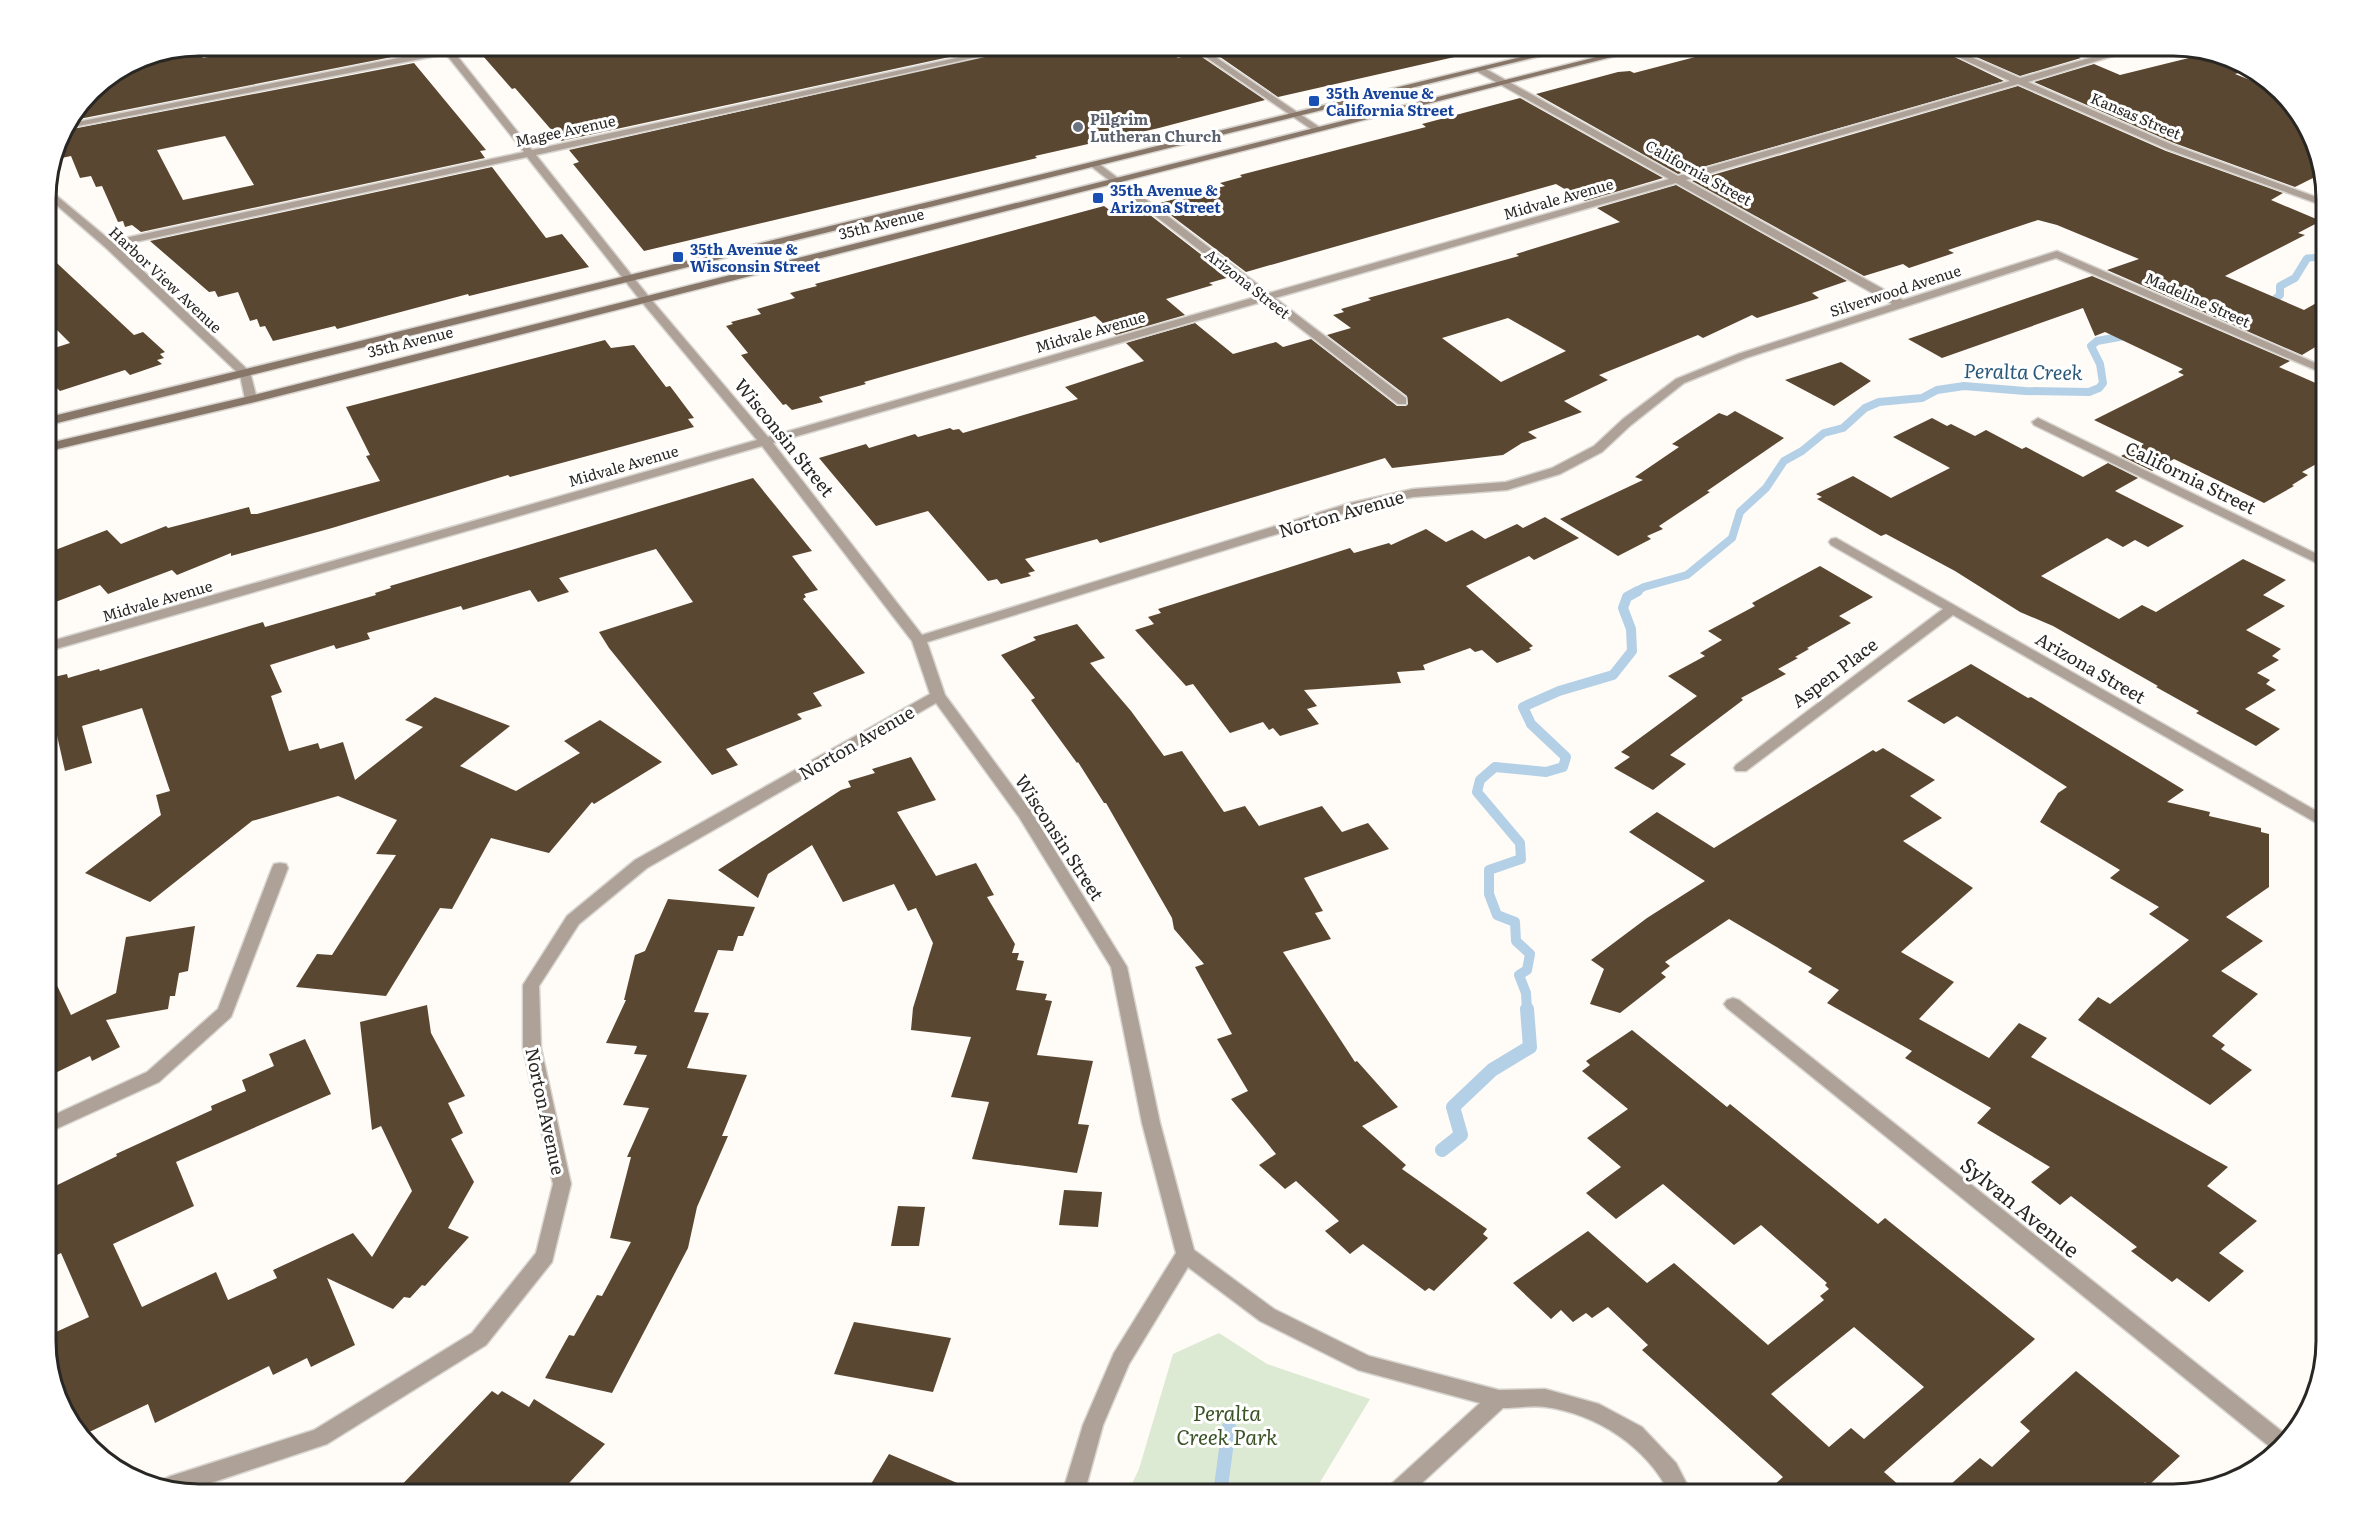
<svg xmlns="http://www.w3.org/2000/svg" width="2372" height="1539" viewBox="0 0 2372 1539" font-family="Literata,serif">
<rect width="100%" height="100%" fill="#fffbf6"/>
<!-- green -->
<path fill="#ddead3" d="M1219,1333L1267,1364L1370,1399L1313,1494H1127L1139,1469L1173,1354Z"/>
<g fill="none" stroke-linecap="round" stroke-linejoin="round">
<!-- stream-far3 -->
<path stroke="#b4d0e7" stroke-width="7" d="M2305,262L2307,258L2327,257"/>
<!-- stream-far2 -->
<path stroke="#b4d0e7" stroke-width="8" d="M2271,310L2274,300L2280,295V286L2295,278L2306,260
M1635,592L1644,587L1687,575L1732,538L1740,512L1766,488L1784,461L1802,451L1824,433L1843,428L1865,408L1879,402L1922,398L1937,390L1964,386L2025,391L2089,392L2099,388L2103,383L2100,364L2091,346L2097,341L2130,335"/>
<!-- stream-far1 -->
<path stroke="#b4d0e7" stroke-width="10" d="M1527,1011L1526,993L1519,975L1527,970L1530,954L1516,941L1515,922L1497,915L1489,894V870L1521,859L1520,843L1477,792L1480,780L1495,767L1546,772L1563,767L1566,757L1531,724L1523,707L1559,691L1613,675L1632,651L1631,629L1623,608L1627,597L1638,591"/>
<!-- stream -->
<path stroke="#b4d0e7" stroke-width="14" d="M1442,1150L1461,1135L1453,1107L1492,1070L1530,1047L1527,1009
M1220,1494L1229,1427"/>
</g>
<!-- building -->
<path fill="#5a4731" fill-rule="evenodd" d="M271,45H399L407,54L69,121L90,90L140,57L198,47L203,58Z
M539,45H757L758,53L795,45H1005L561,141L515,88L512,89L483,56Z
M1034,45H1159L1178,58L1196,53L1265,100L1159,128L1035,156L1037,158L644,251L573,164L579,162L569,150Z
M1233,45H1458L1459,56L1278,97L1210,50Z
M1741,45H1930L2004,81L1678,174L1536,94L1618,72L1630,71L1634,73Z
M1949,45H2050L2081,58L2020,76Z
M2205,54L2252,69L2235,74L2278,91L2307,122L2321,174L2295,187L2174,143L2034,82L2094,64L2120,75Z
M414,63L486,150L480,151L485,158L141,232L132,225L125,227L123,221L118,222L102,186L96,187L91,176L80,178L71,156L52,160L57,139L62,131ZM225,136L254,185L183,200L157,150Z
M2018,86L2166,151L2283,193L2271,200L2321,221L2298,233L2305,235L2225,276L2304,310L2327,297V340L2302,355L2107,270L2139,259L2057,225L2038,220L1948,250L1954,253L1909,268L1903,264L1864,276L1692,181Z
M1520,98L1663,178L1585,201L1556,184L1246,272L1156,204L1225,186L1220,183L1242,177L1240,175L1426,127L1422,124Z
M492,167L546,238L562,234L589,267L469,296L468,294L337,329L335,326L273,341L265,326L260,327L257,319L250,321L238,292L218,297L215,291L209,292L150,241Z
M1676,185L1847,281L1812,293L1819,298L1757,318L1752,315L1703,338L1698,335L1599,375L1608,380L1564,401L1582,412L1528,432L1537,438L1522,443L1503,455L1392,468L1385,458L1100,543L1097,539L1025,559L1035,571L1028,573L1031,576L1001,584L997,579L988,581L928,511L876,526L819,458L866,444L869,448L915,434L918,437L950,428L953,430L959,429L963,433L1078,399L1065,387L1144,361L1126,343L1195,323L1233,354L1276,342L1283,347L1311,339L1397,406H1406L1408,404L1407,396L1327,335L1351,328L1333,315L1344,312L1341,309L1371,300L1368,298L1519,256L1516,254L1620,222L1597,208ZM1508,318L1566,351L1501,382L1442,338Z
M1104,206L1115,214L1141,208L1230,277L1209,283L1213,285L1166,299L1185,315L1116,335L1095,316L864,382L866,384L819,397L823,402L792,410L786,404L783,405L741,355L748,353L726,326L733,324L731,322L761,314L757,309L795,298L790,293L817,286L815,284Z
M45,252L134,335L143,332L165,352L160,354L164,358L157,360L162,364L130,375L125,370L60,391L45,376V351L70,343L45,318Z
M2092,276L2290,361L2279,367L2327,388V458L2302,472L2308,475L2292,485L2294,486L2264,503L2174,459L2152,471L2121,456L2144,444L2094,420L2184,375L2178,372L2183,369L2105,332L2095,336L2083,308L1942,358L1908,339Z
M605,340L611,348L634,345L666,387L670,386L694,418L688,419L694,427L510,477L508,475L332,528L231,556V553L177,575L172,570L108,594L100,585L45,606V554L107,530L121,544L166,526L168,528L249,507L251,514H257L380,481L366,456L370,455L346,407Z
M1841,362L1871,381L1834,406L1785,380Z
M1735,411L1784,438L1707,491L1710,492L1659,526L1663,529L1647,536L1651,539L1618,556L1560,519L1643,480L1635,477L1679,447L1672,444L1719,413L1727,416Z
M1932,418L1947,426L1951,424L1975,436L1986,430L2022,449L2026,447L2083,477L2108,463L2138,478L2115,491L2184,526L2148,547L2135,540L2123,547L2107,538L2041,576L2119,619L2142,605L2156,612L2243,559L2286,580L2263,595L2285,606L2246,630L2281,649L2272,656L2279,660L2257,673L2270,680L2266,684L2276,690L2245,709L2280,729L2256,746L2196,713L2199,711L2156,687L2158,686L2053,626L2020,612L1955,571L1886,534L1881,536L1817,499L1822,497L1816,494L1853,476L1891,498L1950,468L1893,437Z
M753,478L812,551L792,556L818,590L804,594L806,597L803,599L865,673L813,693L822,706L797,714L802,719L726,749L738,765L712,775L609,648L599,632L693,602L656,549L559,578L569,592L538,602L530,590L463,610L461,606L367,633L370,639L336,649L334,645L270,665L282,692L271,696L289,751L318,743L320,749L343,742L355,780L423,727L405,720L435,697L510,726L460,766L516,791L580,753L564,741L600,720L662,762L594,804L592,802L549,853L491,838L452,909L440,908L386,996L296,987L317,954L332,955L396,855L376,854L397,820L338,796L252,821L150,902L85,873L161,815L156,795L170,791L142,708L82,726L92,763L65,771L56,731L45,734V679L67,674L68,678L99,669L100,671L263,622L265,627L376,595L375,593L391,588L390,586Z
M1545,517L1579,538L1534,560L1529,556L1466,586L1533,646L1529,648L1531,650L1497,663L1482,650L1475,652L1470,648L1423,665L1425,670L1397,672L1401,683L1304,690L1317,706L1307,709L1319,724L1280,736L1273,728L1269,730L1263,722L1230,733L1193,684L1186,686L1135,630L1154,624L1148,617L1161,613L1158,609L1350,548L1354,553L1389,543L1391,545L1426,529L1446,542L1472,530L1485,539L1517,524L1523,528Z
M1820,566L1873,597L1839,616L1851,623L1807,648L1809,649L1795,657L1798,658L1778,669L1786,674L1741,698L1743,700L1670,755L1686,764L1653,790L1614,768L1630,757L1621,752L1697,696L1668,676L1705,656L1700,653L1722,640L1708,631L1755,606L1752,603Z
M1077,624L1105,658L1090,663L1131,711L1164,756L1182,751L1224,812L1245,806L1259,826L1322,806L1342,832L1368,823L1389,849L1304,878L1323,911L1315,913L1331,939L1283,952L1355,1062L1357,1061L1398,1107L1362,1126L1406,1165L1402,1169L1487,1229L1483,1234L1488,1238L1434,1291L1429,1288L1425,1291L1363,1244L1350,1254L1325,1231L1339,1221L1296,1181L1285,1189L1259,1165L1276,1154L1231,1099L1248,1091L1217,1039L1232,1034L1195,967L1204,964L1174,929L1172,918L1106,803H1104L1078,762L1077,763L1031,700L1035,698L1001,655L1036,640L1033,637Z
M1971,664L2028,698L2031,697L2184,790L2167,802L2210,812L2209,816L2261,828V832L2269,834V887L2226,917L2263,941L2221,971L2258,994L2212,1036L2225,1045L2221,1049L2252,1070L2210,1105L2078,1020L2098,997L2110,1004L2189,940L2149,914L2159,907L2110,878L2120,870L2040,822L2058,793L2067,787L1957,716L1944,724L1907,701Z
M1883,748L1935,780L1910,796L1942,818L1903,841L1973,888L1901,952L1954,982L1919,1019L1989,1058L2019,1023L2047,1038L2031,1057L2228,1167L2207,1186L2257,1221L2219,1253L2244,1271L2209,1302L2177,1278L2172,1282L2131,1251L2137,1247L2071,1196L2060,1205L2031,1182L2050,1167L1977,1123L1991,1108L1905,1058L1912,1051L1827,1003L1839,990L1808,972L1812,968L1729,919L1665,962L1670,966L1661,973L1666,977L1620,1013L1590,1004L1604,969L1591,960L1647,918L1705,881L1629,832L1657,812L1714,848L1873,750L1876,752Z
M911,757L936,800L897,812L936,876L976,863L994,895L987,897L1015,944L1012,953H1019L1017,960L1024,961L1016,990L1047,994L1045,1000L1052,1001L1037,1055L1093,1061L1078,1124L1089,1125L1077,1173L972,1159L989,1102L951,1097L971,1037L911,1030L913,1008L933,943L916,908L908,911L894,884L843,902L812,845L768,874L758,898L718,870L841,790L851,787L848,781L875,773L872,769Z
M668,899L755,907L743,936H738L733,951L718,950L694,1012L709,1013L687,1068L747,1075L722,1136H728L697,1207L688,1248L612,1393L545,1378L569,1335L574,1336L597,1295L602,1296L631,1242L610,1238L631,1157H627L649,1108L623,1105L647,1055L634,1054L637,1046L606,1043L626,1000H624L635,955L645,951Z
M195,926L188,971L179,973L175,996H170L168,1009L106,1020L120,1047L92,1061L90,1056L45,1078V960L71,1015L116,993L126,937Z
M427,1005L431,1033L465,1096L448,1103L463,1133L451,1139L474,1182L448,1228L469,1237L425,1286L422,1285L410,1298L404,1297L393,1309L327,1278L355,1345L311,1367L307,1358L273,1375L269,1366L155,1423L148,1404L83,1435L65,1417L45,1350V1337L89,1317L61,1253L45,1261V1191L117,1156L116,1154L212,1110L211,1106L246,1091L242,1080L274,1066L269,1054L305,1039L331,1094L176,1162L194,1206L113,1244L142,1307L216,1272L228,1300L277,1278L273,1270L353,1233L372,1257L412,1191L381,1126L372,1130L360,1022Z
M1632,1030L1727,1107L1730,1104L1878,1224L1885,1218L2035,1339L1884,1472L1909,1494H1764L1783,1477L1642,1350L1648,1345L1608,1307L1592,1318L1586,1313L1573,1322L1561,1310L1551,1319L1513,1283L1588,1231L1647,1283L1674,1263L1768,1345L1824,1300L1820,1296L1829,1289L1825,1285L1827,1283L1761,1225L1734,1245L1663,1184L1616,1219L1586,1193L1621,1167L1587,1138L1628,1109L1582,1071L1590,1065L1586,1061ZM1854,1327L1924,1387L1864,1439L1851,1428L1829,1447L1771,1394Z
M1064,1190L1102,1192L1098,1227L1059,1225Z
M898,1206L925,1207L919,1246H891Z
M854,1322L951,1338L933,1392L834,1374Z
M2076,1371L2180,1456L2149,1485L2145,1482L2133,1494H1940L1980,1458L1992,1467L2030,1431L2020,1422Z
M492,1391L498,1395L502,1391L529,1407L534,1399L605,1444L559,1494H393Z
M889,1454L983,1494H865Z"/>
<g fill="none" stroke-linecap="round" stroke-linejoin="round">
<!-- minor casing -->
<g stroke="#d8d5d0" stroke-width="3">
<path id="minor" d="M440,45H449L451,48L481,45L454,52L532,150L1016,45H1032L536,155L649,297L768,437L1259,296L1092,167V163H1098L1269,293L1669,179L1478,72V68H1484L1678,176L2010,81L1932,45H1943L2020,78L2135,45H2149L2028,82L2173,145L2327,201V207L2167,149L2018,84L1686,180L1903,300L2057,251L2327,368V375L2056,258L1746,358L1684,383L1631,425L1602,452L1560,474L1507,490L1413,497L1358,509L927,642L945,695L1030,810L1127,967L1160,1123L1194,1250L1274,1309L1369,1356L1499,1390L1545,1389L1599,1404L1642,1427L1676,1463L1692,1494H1670C1647,1447 1597,1414 1545,1407C1532,1405 1517,1408 1503,1408L1410,1494H1384L1388,1487L1480,1403L1358,1370L1260,1321L1188,1267L1129,1364L1103,1425L1084,1494H1062L1083,1425L1114,1353L1176,1253L1142,1123L1111,967L1019,817L936,703L647,868L579,924L539,986L541,1048L571,1184L552,1262L486,1345L327,1444L187,1491L162,1483L164,1479L171,1476L314,1430L472,1333L536,1253L553,1184L523,1048V985L567,916L635,860L930,694L912,641L762,446L45,652V643L757,440L641,301L527,157L117,246L250,372L257,399L251,403L245,399L240,375L105,247L45,195L46,187L111,241L524,152L446,54L63,129L67,124L443,49ZM1676,183L1892,304L1738,354L1676,379L1623,419L1594,446L1552,468L1506,482L1413,489L1350,503L922,635L773,443L1265,301L1398,404H1406V398L1275,298Z
M1188,45H1198L1322,129L1314,131Z
M2038,418L2327,559V568L2034,425L2032,422Z
M1836,538L2327,817V829L1953,615L1746,771H1736L1734,768L1736,765L1943,609L1831,545L1829,542L1831,539Z
M280,863L286,864L288,868L231,1017L159,1082L45,1134V1119L147,1072L218,1009L272,868L274,864Z
M1733,998L1739,1000L2289,1437L2275,1451L1727,1008L1724,1004L1727,1000Z"/>
</g>
<!-- secondary casing -->
<g stroke="#d8d5d0" stroke-width="3">
<path id="secondary" d="M1570,45H1585L45,426V418Z
M1644,45H1659L255,402L45,452V444L250,396Z"/>
</g>
<!-- minor -->
<use href="#minor" fill="#aea298" fill-rule="evenodd"/>
<!-- secondary -->
<use href="#secondary" fill="#887769" fill-rule="evenodd"/>
</g>
<!-- markers -->
<g fill="#1a4fb4" stroke="#fff" stroke-width="2">
<rect x="1308" y="95" width="12" height="12" rx="3"/>
<rect x="1092" y="192" width="12" height="12" rx="3"/>
<rect x="672" y="251" width="12" height="12" rx="3"/>
</g>
<circle fill="#6b7280" stroke="#fff" stroke-width="2" cx="1078" cy="127" r="6"/>
<g text-anchor="middle" dominant-baseline="central" stroke-width="6" stroke-linejoin="round" paint-order="stroke">
<!-- far-transit labels -->
<g font-size="15" font-weight="bold" fill="#164399" stroke="#fff" text-anchor="start">
<text x="1326" y="92">35th Avenue &amp;<tspan x="1326" dy="17">California Street</tspan></text>
<text x="1110" y="189">35th Avenue &amp;<tspan x="1110" dy="17">Arizona Street</tspan></text>
<text x="690" y="248">35th Avenue &amp;<tspan x="690" dy="17">Wisconsin Street</tspan></text>
</g>
<!-- far-street labels -->
<g font-size="15" fill="#292724" stroke="#fff">
<text transform="translate(2136 115) rotate(23)">Kansas Street</text>
<text transform="translate(565 130) rotate(-12)">Magee Avenue</text>
<text transform="translate(1699 172) rotate(29)">California Street</text>
<text transform="translate(1558 198) rotate(-16)">Midvale Avenue</text>
<text transform="translate(881 223) rotate(-14)">35th Avenue</text>
<text transform="translate(166 279) rotate(43)">Harbor View Avenue</text>
<text transform="translate(1248 283) rotate(38)">Arizona Street</text>
<text transform="translate(1895 290) rotate(-18)">Silverwood Avenue</text>
<text transform="translate(2198 299) rotate(24)">Madeline Street</text>
<text transform="translate(1090 331) rotate(-16)">Midvale Avenue</text>
<text transform="translate(410 341) rotate(-14)">35th Avenue</text>
<text transform="translate(623 465) rotate(-16)">Midvale Avenue</text>
<text transform="translate(157 600) rotate(-16)">Midvale Avenue</text>
</g>
<!-- far-worship labels -->
<g font-size="15" font-weight="bold" fill="#5b616d" stroke="#fff" text-anchor="start">
<text x="1090" y="118">Pilgrim<tspan x="1090" dy="17">Lutheran Church</tspan></text>
</g>
<!-- street labels -->
<g font-size="18" fill="#292724" stroke="#fff">
<text transform="translate(785 437) rotate(51)">Wisconsin Street</text>
<text transform="translate(2191 477) rotate(26)">California Street</text>
<text transform="translate(1341 513) rotate(-16)">Norton Avenue</text>
<text transform="translate(2091 667) rotate(30)">Arizona Street</text>
<text transform="translate(1834 672) rotate(-37)">Aspen Place</text>
<text transform="translate(856 742) rotate(-30)">Norton Avenue</text>
<text transform="translate(1060 837) rotate(57)">Wisconsin Street</text>
<text transform="translate(546 1111) rotate(78)">Norton Avenue</text>
</g>
<!-- water labels -->
<g font-size="20" font-style="italic" fill="#2a5879" stroke="#fff">
<text transform="translate(2023 370) rotate(1)">Peralta Creek</text>
</g>
<!-- near-street labels -->
<g font-size="21" fill="#292724" stroke="#fff">
<text transform="translate(2021 1206) rotate(39)">Sylvan Avenue</text>
</g>
<!-- near-park labels -->
<g font-size="21" font-style="italic" fill="#3b5327" stroke="#fff">
<text x="1227" y="1411">Peralta<tspan x="1227" dy="24">Creek Park</tspan></text>
</g>
</g>
<!-- crop -->
<path d="M0 0H2372V1539H0ZM199 56H2173A143 143 0 0 1 2316 199V1341A143 143 0 0 1 2173 1484H199A143 143 0 0 1 56 1341V199A143 143 0 0 1 199 56Z" fill="#fff" fill-rule="evenodd"/>
<path fill="none" stroke="#292724" stroke-width="3" d="M199 56H2173A143 143 0 0 1 2316 199V1341A143 143 0 0 1 2173 1484H199A143 143 0 0 1 56 1341V199A143 143 0 0 1 199 56Z"/>
</svg>
